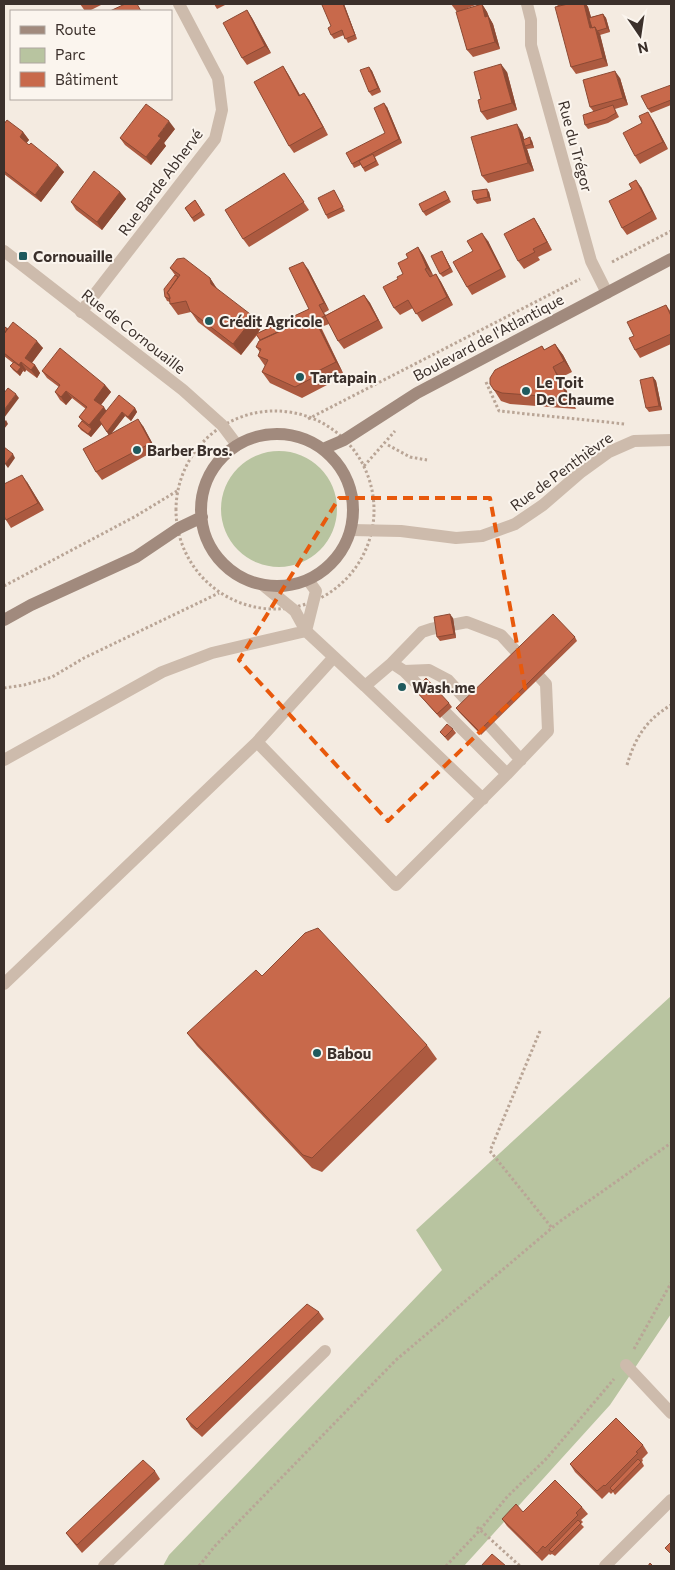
<svg xmlns="http://www.w3.org/2000/svg" width="675" height="1570" viewBox="0 0 675 1570" font-family="Commissioner,sans-serif">
<rect width="100%" height="100%" fill="#f4ebe1"/>
<!-- green -->
<path fill="#b8c4a0" d="M221 509a58 58 0 1 1 116 0a58 58 0 1 1-116 0Z
M671,996V1314L610,1405L464,1566H163L169,1555L442,1270L416,1230Z"/>
<g fill="none" stroke-linecap="round" stroke-linejoin="round">
<!-- path -->
<path stroke="#b9a596" stroke-width="3" stroke-dasharray="2.5 2.5" stroke-linecap="butt" d="M612,262L671,231
M486,382L499,411L625,424
M176 510a99 99 0 1 1 198 0a99 99 0 1 1-198 0Z
M308,419L580,279
M388,445L410,457L427,460
M364,466L395,431
M4,586L136,516L177,491
M4,688L24,685L52,677L84,658L219,593
M627,765C635,738 646,720 671,705
M540,1031L490,1151L552,1228
M634,1349L671,1283
M477,1527L520,1566
M199,1566L215,1546L396,1360L559,1222L671,1143
M446,1566L480,1530L507,1497L547,1458L614,1379"/>
<!-- service -->
<path stroke="#cdbbac" stroke-width="12" d="M263,585L295,611L306,631L334,657L257,742L396,885L507,774L404,671L392,663L365,686L334,657
M306,631L316,591L308,580
M392,663L422,632L431,629L467,622L501,635L546,684L548,731L507,774
M404,671L429,670L448,680L521,760
M365,686L483,799
M4,760L162,672L212,653L306,631
M4,984L257,742
M626,1365L671,1413
M104,1566L325,1351"/>
<!-- minor -->
<path stroke="#cdbbac" stroke-width="12" d="M527,4L531,20V45L591,261L607,293
M81,312L215,139L222,110L218,78L179,4
M605,1566L671,1500"/>
<!-- tertiary -->
<path stroke="#cdbbac" stroke-width="12" d="M4,251L183,390L222,425L237,445
M351,530L401,531L456,538L482,536L515,524L543,505L580,473L609,452L634,441L671,440"/>
<!-- secondary -->
<path stroke="#a18a7d" stroke-width="12" d="M201 510a76 76 0 1 1 152 0a76 76 0 1 1-152 0Z
M323,449L344,440L417,393L671,259
M4,620L31,605L136,557L179,528L202,517"/>
</g>
<!-- wall -->
<path fill="#ac5a40" d="M80,4H103L89,11H85Z
M214,4H227L217,9Z
M344,4L357,39L348,43L344,35L334,39L331,35V26Z
M451,4H478L463,10L482,4L487,12L489,17L493,24L500,49L473,57L467,50L457,12Z
M556,4H586L588,7L591,17L603,14L606,18L610,32L600,35L608,66L576,74L571,67L558,6Z
M247,10L252,18L271,53L247,65L242,58Z
M283,66L288,74L300,95L304,93L309,100L328,135L294,153L289,146Z
M369,67L372,71L381,92L372,96L369,92Z
M507,72L517,110L487,120L481,112V99Z
M620,78L628,105L615,109L619,117L608,123L588,129L585,125L594,112L590,107Z
M671,85V105L651,113L648,109Z
M387,107L402,143L375,157L379,165L365,172L361,165L354,168L352,164L385,133Z
M653,120L668,149L640,164L635,156L642,123Z
M4,121L23,132L29,140L26,143L64,172L41,202L4,174Z
M175,129L164,143L166,146L151,165L125,145L120,138Z
M522,132L524,139L532,141L534,148L527,149L534,171L488,183L482,176Z
M284,173L309,210L249,247L243,239Z
M641,187L657,219L627,235L622,228L632,189Z
M334,190L345,211L328,219L326,215Z
M445,191L451,202L426,216L423,212Z
M120,192L126,199L102,230L76,210L71,202Z
M489,192L491,201L477,204L474,200Z
M195,200L205,215L194,222L185,208Z
M534,218L539,226L552,250L538,257L540,260L524,269L518,261Z
M488,241L506,277L472,295L467,287L473,251Z
M418,247L423,255L433,275L436,274L441,282L453,305L422,322L413,308L400,315L394,308L398,279L403,274L408,258Z
M442,251L453,272L443,277L440,274Z
M170,268L210,278L218,290L261,328L258,333L309,309L308,269L329,310L324,313L326,315L364,295L370,303L383,328L344,349L338,341L329,324L321,327L343,373L326,382L327,385L302,398L270,383L262,372L265,366L258,356L260,352L256,347L260,340L257,335L241,355L198,322L191,312L178,315L170,304V302L167,301L165,297L175,275Z
M666,305L671,312V344L640,358L635,350Z
M4,326L43,348L32,363L35,365L40,373L37,378L26,370L25,372L23,371L20,376L13,370L10,366L13,363L4,356Z
M555,344L563,355L572,372L560,378L576,409L510,404L501,401L494,390L542,346L545,350Z
M42,371L105,385L111,392L101,405L106,411L135,408L137,412L131,421L125,416L112,433L143,426L156,450L102,480L96,472L109,435L102,424L91,437L81,430L78,426L82,421L79,417L86,409L72,398L66,405L60,400L55,392L59,387L47,378Z
M653,377L656,381L662,410L649,412L646,408Z
M27,482L44,510L11,528L6,520Z
M453,618L456,638L440,641L437,637Z
M575,637L577,641L481,735L459,712L456,708Z
M415,690L449,703L452,707L440,718Z
M453,729L456,733L448,741L440,732Z
M262,976L427,1045L437,1059L322,1172L312,1168L197,1046L187,1033Z
M319,1312L324,1319L202,1437L191,1427L186,1419Z
M643,1445L648,1453L642,1459L643,1460L642,1462L644,1466L615,1495L613,1492L611,1494L609,1492L602,1499L575,1472L570,1464Z
M155,1471L160,1479L82,1553L72,1541L66,1533Z
M582,1507L588,1514L581,1520L583,1522L581,1524L584,1527L555,1556L552,1554L550,1555L549,1554L542,1561L507,1526L502,1519L523,1512Z"/>
<!-- shaded-wall -->
<path fill="#8c4a34" d="M343,4H344L357,39L355,35Z
M482,4L487,12L489,17L493,24L500,49L495,42L485,17Z
M584,4H586L588,7L595,31L590,28Z
M247,10L252,18L271,53L265,46Z
M603,14L606,18L610,32L607,28Z
M595,27L600,34L608,66L603,58Z
M501,64L507,72L517,110L512,103Z
M283,66L288,74L304,103L299,96Z
M369,67L372,71L381,92L378,88Z
M615,71L620,78L628,105L623,98Z
M304,93L309,100L328,135L323,127Z
M384,103L387,107L402,143L399,139Z
M648,112L653,120L668,149L663,142Z
M169,121L175,129L164,143L166,146L151,165L146,157L158,136Z
M517,124L522,132L526,145L525,146L527,149L534,171L528,163Z
M23,132L29,140L25,145L20,137Z
M530,137L532,141L534,148L531,144Z
M58,165L64,172L41,202L35,195Z
M636,180L641,187L657,219L652,211Z
M487,189L489,192L491,201L488,197Z
M120,192L126,199L102,230L97,222Z
M534,218L539,226L552,250L547,242Z
M482,233L488,241L506,277L501,269Z
M418,247L423,255L433,275L427,268Z
M442,251L444,255L453,272L450,268Z
M303,262L308,269L329,310L324,303Z
M436,274L441,282L453,305L447,297Z
M210,278L217,289L218,295L211,284Z
M364,295L370,303L383,328L378,320Z
M313,316L320,327L343,373L336,362Z
M254,317L261,328L241,355L233,344Z
M37,341L43,348L30,365L25,358Z
M555,344L563,355L572,372L564,361Z
M21,362L26,370L25,372L19,365Z
M35,365L40,373L37,378L31,370Z
M21,367L23,371L20,376L17,372Z
M553,367L560,378L576,409L568,398Z
M653,377L656,381L662,410L659,406Z
M105,385L111,392L99,407L94,400Z
M66,391L72,398L66,405L61,397Z
M16,394L19,398L4,418V410Z
M104,407L109,415L91,437L88,434L92,429L89,425Z
M135,408L137,412L131,421L128,417Z
M122,412L125,416L109,436L107,432Z
M138,419L143,426L156,450L151,443Z
M6,420L8,424L4,429V422Z
M13,454L15,458L8,468L5,464Z
M22,475L27,482L44,510L38,503Z
M450,614L453,618L456,638L454,634Z"/>
<!-- building -->
<path fill="#c8694b" stroke="#8c4a34" d="M125,4H137L141,11H110Z
M324,4H343L355,35L345,39L342,30L331,35L328,28L331,26L322,5Z
M482,4L485,17L488,16L495,42L467,50L456,12Z
M568,4H584L590,28L595,27L603,58L571,67L555,7Z
M247,10L265,46L242,58L223,23Z
M603,14L607,28L597,31L595,27L592,28L589,18Z
M501,64L512,103L481,112L478,100L481,99L474,72Z
M283,66L299,96L304,93L323,127L289,146L254,82Z
M369,67L378,88L369,92L360,70Z
M615,71L623,98L590,107L583,80Z
M671,85V100L648,109L641,96Z
M384,103L399,139L352,164L346,153L385,133L374,108Z
M146,104L169,121L158,136L161,138L146,157L120,138Z
M613,105L616,113L606,119L585,125L583,115Z
M648,112L663,142L635,156L623,133L642,123L639,116Z
M7,120L23,132L20,137L29,145L31,143L58,165L35,195L4,171V124Z
M517,124L528,163L482,176L471,137Z
M530,137L531,144L525,146L523,140Z
M373,154L376,161L363,168L359,161Z
M94,171L120,192L97,222L71,202Z
M284,173L304,202L243,239L225,210Z
M636,180L652,211L622,228L609,201L632,189L629,184Z
M487,189L488,197L474,200L472,191Z
M334,190L343,207L326,215L318,198Z
M445,191L449,199L423,212L419,204Z
M195,200L202,211L192,218L185,208Z
M534,218L547,242L533,249L535,252L518,261L504,234Z
M482,233L501,269L467,287L453,262L473,251L467,241Z
M418,247L427,268L425,269L430,277L436,274L447,297L416,314L408,300L394,308L383,287L398,279L397,277L403,274L398,263L408,258L406,254Z
M442,251L450,268L440,274L431,256Z
M184,258L210,278L211,284L254,317L233,344L190,311L186,301L170,304L169,294L167,293L180,275L170,268L177,259Z
M303,262L324,303L319,305L325,316L315,320L313,316L260,340L256,334L309,309L289,268Z
M175,275L178,277L167,293L170,297V299L165,297L164,289Z
M364,295L378,320L338,341L325,316Z
M666,305L671,316V334L635,350L629,338L634,336L627,322Z
M313,316L336,362L318,371L320,374L295,387L262,372L268,360L258,356L261,349L256,347L259,341Z
M13,322L37,341L25,358L35,365L31,370L21,362L19,365L4,353V334Z
M4,326L7,329L4,334Z
M555,344L564,361L553,367L568,398L502,393L494,390L490,384V378L495,370L542,346L544,350Z
M60,348L105,385L94,400L104,407L89,425L79,417L87,407L66,391L61,397L55,392L60,385L42,371Z
M14,362L21,367L17,372L10,366Z
M653,377L659,406L646,408L640,380Z
M8,388L16,394L4,410V393Z
M119,395L135,408L128,417L122,412L107,432L99,420Z
M138,419L151,443L96,472L83,449Z
M82,421L92,429L88,434L78,426Z
M4,447L13,454L5,464L4,463Z
M22,475L38,503L6,520L4,516V484Z
M450,614L454,634L437,637L434,617Z
M553,614L575,637L479,731L456,708Z
M426,678L449,703L437,714L415,690Z
M447,724L453,729L445,737L440,732Z
M318,928L427,1045L312,1158L303,1155L187,1033L256,970L262,976L305,933Z
M307,1304L319,1312L197,1429L186,1419Z
M616,1418L643,1445L636,1452L638,1453L605,1486L604,1485L597,1491L570,1464Z
M638,1459L641,1462L613,1491L610,1488Z
M143,1460L155,1471L77,1545L66,1533Z
M555,1480L582,1507L576,1513L578,1515L545,1548L543,1546L537,1553L502,1519L516,1504L523,1512Z
M578,1520L581,1523L552,1552L549,1550Z
M671,1542V1554L665,1548Z
M492,1554L506,1566H481Z
M650,1563L653,1566H648Z"/>
<!-- marked area -->
<path fill="none" stroke="#e8590c" stroke-width="4" stroke-dasharray="10 6" stroke-linejoin="round" d="M339,498H490L525,688L388,821L239,660Z"/>
<!-- markers -->
<g fill="#1f5a5e" stroke="#fbf5ee" stroke-width="2">
<rect x="18" y="251" width="10" height="10" rx="2.5"/>
<circle cx="209" cy="321" r="5"/>
<circle cx="300" cy="377" r="5"/>
<circle cx="526" cy="391" r="5"/>
<circle cx="137" cy="450" r="5"/>
<circle cx="402" cy="687" r="5"/>
<circle cx="317" cy="1053" r="5"/>
</g>
<g text-anchor="middle" dominant-baseline="central" stroke-width="4" stroke-linejoin="round" paint-order="stroke">
<!-- street labels -->
<g font-size="15" fill="#3b302b" stroke="#fbf5ee">
<text transform="translate(576 146) rotate(75)">Rue du Trégor</text>
<text transform="translate(160 182) rotate(-53)">Rue Barde Abhervé</text>
<text transform="translate(134 331) rotate(38)">Rue de Cornouaille</text>
<text transform="translate(488 337) rotate(-28)">Boulevard de l'Atlantique</text>
<text transform="translate(561 471) rotate(-36)">Rue de Penthièvre</text>
</g>
<!-- poi labels -->
<g font-size="15" font-weight="bold" fill="#3b302b" stroke="#fbf5ee" text-anchor="start">
<text x="33" y="256">Cornouaille</text>
<text x="219" y="321">Crédit Agricole</text>
<text x="310" y="377">Tartapain</text>
<text x="536" y="382">Le Toit<tspan x="536" dy="17">De Chaume</tspan></text>
<text x="147" y="450">Barber Bros.</text>
<text x="412" y="687">Wash.me</text>
<text x="327" y="1053">Babou</text>
</g>
</g>
<!-- border -->
<rect width="675" height="1570" fill="none" stroke="#3b302b" stroke-width="10"/>
<!-- legend -->
<rect x="10" y="10" width="162" height="90" fill="#fbf5ee" stroke="#aea6a0"/>
<rect x="20" y="26" width="25" height="8" fill="#a18a7d" stroke="#aea6a0"/>
<text x="55" y="35" font-size="15" fill="#3b302b">Route</text>
<rect x="20" y="48" width="25" height="15" fill="#b8c4a0" stroke="#aea6a0"/>
<text x="55" y="60" font-size="15" fill="#3b302b">Parc</text>
<rect x="20" y="72" width="25" height="15" fill="#c8694b" stroke="#aea6a0"/>
<text x="55" y="85" font-size="15" fill="#3b302b">Bâtiment</text>
<!-- north arrow -->
<g transform="translate(640 35) rotate(167)" stroke="#fbf5ee" stroke-width="4" paint-order="stroke">
<path d="M0-4L9 19L0 12L-9 19Z" fill="#3b302b"/>
<text y="-8" font-size="14" font-weight="bold" text-anchor="middle" fill="#3b302b">N</text>
</g>
</svg>
